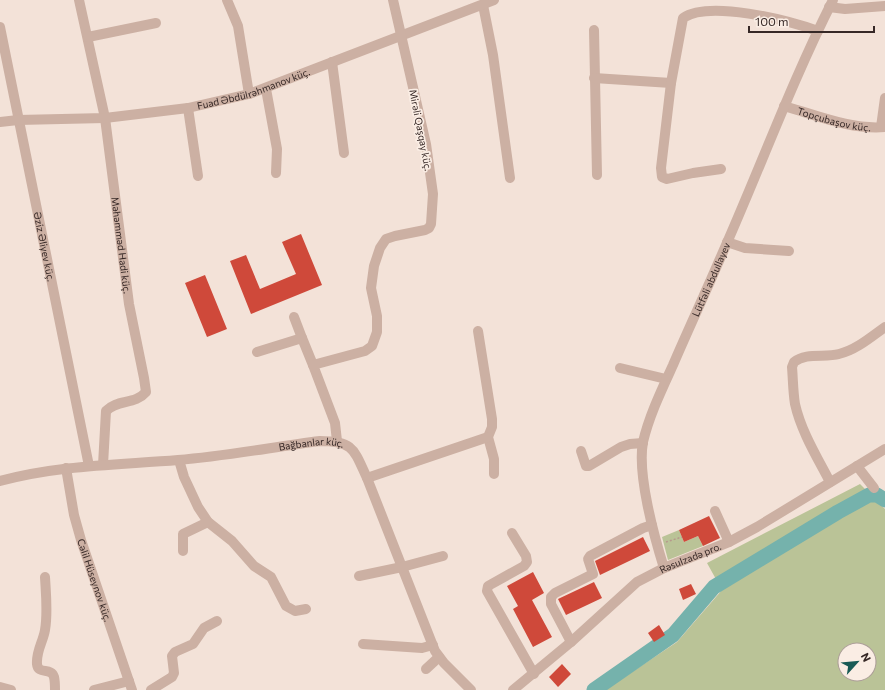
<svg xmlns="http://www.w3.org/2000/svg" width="885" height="690" viewBox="0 0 885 690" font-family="Commissioner,sans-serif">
<rect width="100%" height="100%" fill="#f3e2d8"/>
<!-- green -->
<path fill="#bac397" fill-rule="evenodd" d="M860,484L885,509V690H605L677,642L722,590L707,563ZM845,650H869V674H845Z
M679,530L684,542L698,536L703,546L668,560L662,537Z"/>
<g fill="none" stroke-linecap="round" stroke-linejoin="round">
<!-- river -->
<path stroke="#75b2ac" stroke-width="15" d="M594,690L673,635L714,587L838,512L869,495H877L885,500"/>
</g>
<!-- building -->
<path fill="#cf493a" d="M301,234L322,285L251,314L230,261L246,255L260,289L296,274L282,242Z
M205,275L227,329L207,337L185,283Z
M709,516L720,538L703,546L698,536L684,542L679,530Z
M643,537L650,551L600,575L595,561Z
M533,572L544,593L532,600L552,637L533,647L513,609L518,606L507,586Z
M594,582L602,598L566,615L558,599Z
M691,584L696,594L683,600L679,589Z
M659,625L665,635L654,642L648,633Z
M562,664L571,674L558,687L549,677Z"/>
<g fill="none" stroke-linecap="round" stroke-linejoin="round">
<!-- path -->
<path stroke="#b7998d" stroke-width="1.5" stroke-dasharray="2 2" stroke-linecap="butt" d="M666,542L682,537"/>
<!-- minor -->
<g stroke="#ccb0a3" stroke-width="10">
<path id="s1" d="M79,0L105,118L129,304L144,378L146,392C135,405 117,399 106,411L103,465"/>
<path d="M227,0L238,26L249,94"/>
<path d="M483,5L493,55L510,178"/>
<path d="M829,7L845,9L885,6"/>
<path id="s2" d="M0,27L89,466"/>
<path d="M594,30L597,175"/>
<path d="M88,37L156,23"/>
<path d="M332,62L344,153"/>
<path d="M594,78L671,83"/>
<path d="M266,89L277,149L276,173"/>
<path id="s3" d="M784,106C816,115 851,130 885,127"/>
<path d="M188,108L198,176"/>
<path id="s4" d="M0,122L18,120L105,118L188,108L249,94L494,0"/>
<path d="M881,127L885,98"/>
<path d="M721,169L693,173L667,179L662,177L661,168L671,83L683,18C709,0 787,20 818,31"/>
<path d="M727,242L745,248L789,251"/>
<path d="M294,317L302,338"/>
<path d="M478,331L492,419V427L488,437L494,459V474"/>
<path d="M257,352L302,338L313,365"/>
<path d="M620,368L666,379"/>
<path d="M337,441L335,423L313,365L365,351L372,346L377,332V316L371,288L374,266L380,248L386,239L395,236L425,230L429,228L431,224L433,194L426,144L393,0"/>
<path d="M581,451L586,466H589L621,447L630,444L643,443"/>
<path d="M179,460L184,477L198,507L208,522L232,541L254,566L271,577L286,606L295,611L306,609"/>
<path d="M857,466L874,488"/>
<path id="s5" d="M66,468L74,515L81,540L132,690"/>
<path d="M367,478L488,437"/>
<path id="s6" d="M0,481C59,465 118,465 178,460C226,456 273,447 320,441C354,441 354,450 367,478L435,651L444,663L471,690"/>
<path d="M830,482C817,457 801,431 795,404C793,392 793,379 792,367L794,362C806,352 825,358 839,354C856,350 871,337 885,327"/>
<path d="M715,511L729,542"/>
<path d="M512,533L526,556L527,562L524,566L488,586L487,591L534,674"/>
<path d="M183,551V534L208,522"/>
<path id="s7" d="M664,568C654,536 637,474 643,442C649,416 662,389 673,365C688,330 704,296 719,261C758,174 790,85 833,0"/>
<path d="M359,576L402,567L443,556"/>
<path d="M45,577C46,595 48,613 45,630C43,642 36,651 37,664C38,675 51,667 54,677C55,681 55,686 55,690"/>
<path d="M571,642L551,604V597L555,593L593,574L588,559L590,556L643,528L652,525"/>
<path d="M363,644L422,648L433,645"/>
<path d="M426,669L439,657"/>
<path d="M0,687L11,690"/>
<path d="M94,690L129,681"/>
<path d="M151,690L172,677L174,673L172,656L175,652L193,644L204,628L217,621"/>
<path id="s8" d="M513,690L571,642L637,582L664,568L729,542L757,527L885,449"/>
</g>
</g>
<g text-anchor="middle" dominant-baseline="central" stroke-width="3.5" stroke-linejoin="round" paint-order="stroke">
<!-- street labels -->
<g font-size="10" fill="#362826" stroke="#faede4">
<text stroke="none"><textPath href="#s4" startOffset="257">Fuad Əbdülrəhmanov küç.</textPath></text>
<text stroke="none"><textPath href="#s3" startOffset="52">Topçubaşov küç.</textPath></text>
<text transform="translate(421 130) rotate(79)">Mirəli Qaşqay küç.</text>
<text stroke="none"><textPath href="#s1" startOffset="249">Məhəmməd Hadi küç.</textPath></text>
<text stroke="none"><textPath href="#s2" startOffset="224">Əziz Əliyev küç.</textPath></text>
<text stroke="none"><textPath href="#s7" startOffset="305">Lütfəli abdullayev</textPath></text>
<text stroke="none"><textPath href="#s6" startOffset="314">Bağbanlar küç.</textPath></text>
<text stroke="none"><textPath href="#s8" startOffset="223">Rəsulzadə pro.</textPath></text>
<text stroke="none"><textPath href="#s5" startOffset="116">Cəlil Hüseynov küç.</textPath></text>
</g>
</g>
<!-- north arrow -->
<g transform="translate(857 662) rotate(63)"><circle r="19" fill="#faede4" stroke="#ac9e98"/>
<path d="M0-3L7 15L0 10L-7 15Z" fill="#185a55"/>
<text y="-6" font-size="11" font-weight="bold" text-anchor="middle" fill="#362826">N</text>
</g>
<!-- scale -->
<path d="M749 26v6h125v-6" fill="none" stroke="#362826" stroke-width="2"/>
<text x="755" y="26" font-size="12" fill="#362826" stroke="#faede4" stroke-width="3" paint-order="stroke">100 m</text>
</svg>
